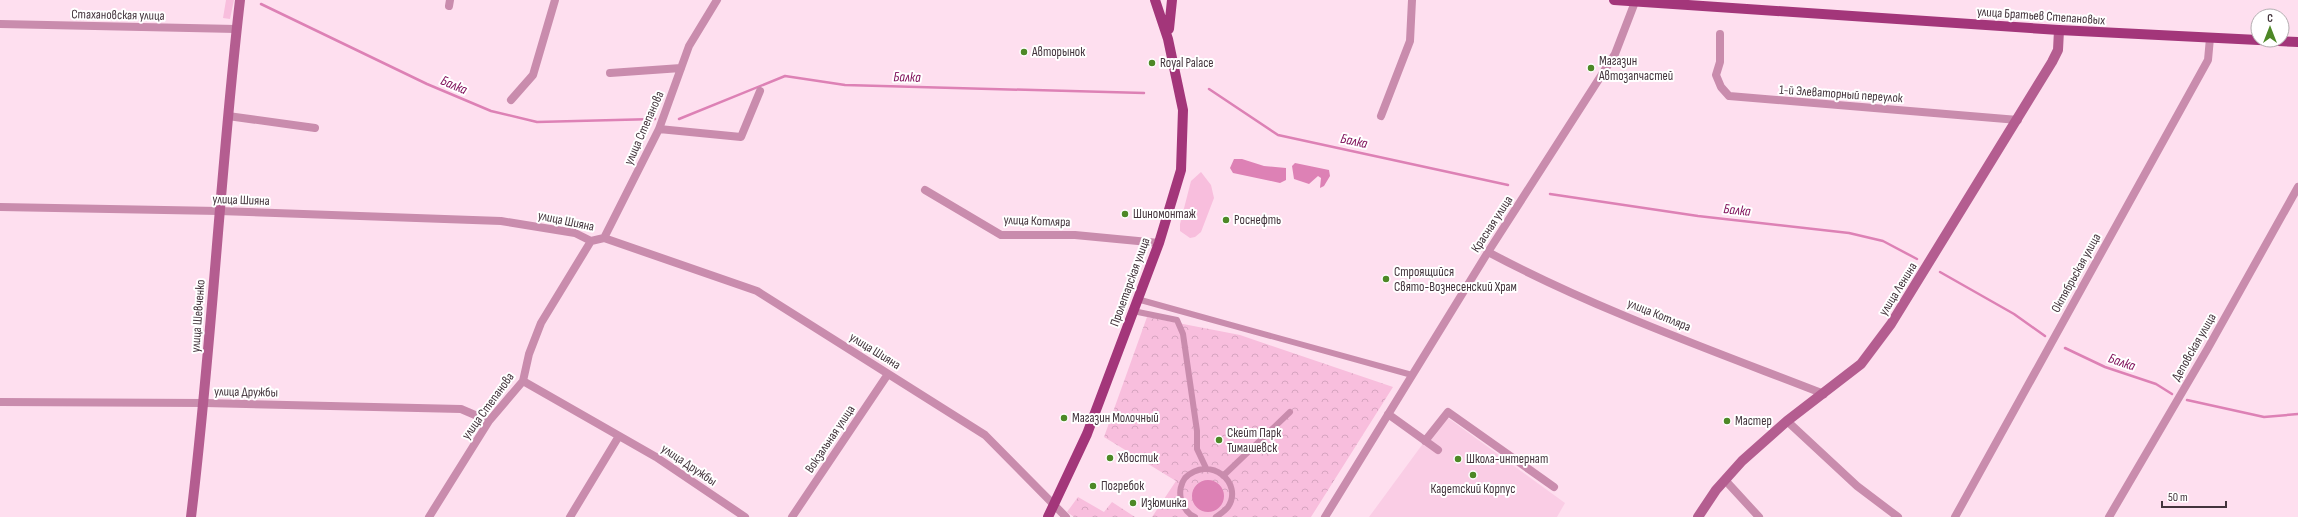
<svg xmlns="http://www.w3.org/2000/svg" width="2298" height="517" viewBox="0 0 2298 517" font-family="'Sofia Sans Condensed',sans-serif">
<defs>
<pattern id="park-crowns" width="20" height="18" patternUnits="userSpaceOnUse"><rect width="20" height="18" fill="#f8bedd"/><path d="M2 6a3 3 0 1 1 6 0M12 15a3 3 0 1 1 6 0" fill="none" stroke="#d6a4bf"/></pattern>
</defs>
<rect width="100%" height="100%" fill="#fedfef"/>
<!-- built -->
<path fill="#facde5" d="M1444,415L1565,503L1557,517H1369Z"/>
<!-- green -->
<path fill="#f8bedd" d="M226,0H234L230,19L223,18Z
M1201,172L1211,185L1214,198L1201,232L1195,237L1190,238L1180,231V224L1191,181Z"/>
<!-- park -->
<path fill="url(#park-crowns)" d="M1147,317L1240,335L1393,387L1311,517H1152L1176,481L1104,437Z
M1078,497L1104,512L1112,502L1135,517H1074L1067,512Z"/>
<!-- water -->
<path fill="#dd81b5" d="M1234,159H1242L1264,166L1286,168V180L1280,183L1233,173L1230,168Z
M1295,163L1329,170L1330,176L1324,186L1320,188L1321,178L1318,176L1309,184L1294,179L1292,166Z
M1192 496a16 16 0 1 1 32 0a16 16 0 1 1-32 0Z"/>
<g fill="none" stroke-linecap="round" stroke-linejoin="round">
<!-- stream -->
<path stroke="#dd81b5" stroke-width="2.5" d="M261,4L427,84L491,111L537,122L655,119
M1209,89L1278,135L1508,185
M679,119L785,76L845,85L1144,93
M1550,194L1698,216L1849,233L1883,241L1917,259
M1940,272L2014,314L2045,336
M2065,348L2105,367L2156,384L2172,394
M2187,400L2264,417L2298,414"/>
<!-- pedestrian -->
<path stroke="#c98cad" stroke-width="6" d="M1137,299L1412,375
M1133,311L1177,320L1183,334L1197,431V449L1206,468
M1223,476L1290,412
M1195,517C1187,514 1183,506 1181,499C1179,492 1181,483 1185,478C1210,454 1244,483 1228,507C1225,511 1220,514 1216,517"/>
<!-- minor -->
<path stroke="#c98cad" stroke-width="8" d="M449,6L450,0
M0,24L236,29
M1720,34V62L1716,75L1721,87L1729,96L2018,120
M610,73L681,68
M511,100L533,75L555,0
M228,116L315,128
M1381,116L1410,41L1412,0
M659,129L741,137L760,91
M925,190L1001,235H1075L1159,243
M0,207L219,211L501,221L575,233L591,241L604,238L757,291L985,435L1066,517
M604,238L659,129L689,46L717,0
M1488,252C1595,309 1711,350 1824,394
M523,381L656,457L745,517
M0,402L205,403L461,409L489,421
M1388,414L1438,450
M1787,421L1857,486L1898,517
M1425,441L1448,412L1554,487
M1725,480L1759,517
M429,517L489,421L523,381L529,354L541,323L591,241
M570,517L619,436
M792,517L888,374
M1325,517L1488,252L1615,54L1635,2
M1955,517L2208,60L2210,38
M2109,517L2208,348L2298,187"/>
<!-- secondary -->
<path stroke="#b45d90" stroke-width="10" d="M191,517C212,345 220,172 240,0
M1698,517L1716,490L1742,461L1787,421L1861,364L1891,324L2052,62L2058,50L2059,30"/>
<!-- primary -->
<path stroke="#a3367a" stroke-width="10" d="M1614,0L2059,30L2298,42
M1169,29L1172,0
M1048,517L1087,434L1159,243L1181,170L1183,110L1168,39L1155,0"/>
</g>
<!-- markers -->
<g fill="#4d8826" stroke="#fff" stroke-width="1.5">
<circle cx="1024" cy="52" r="4"/>
<circle cx="1152" cy="63" r="4"/>
<circle cx="1591" cy="68" r="4"/>
<circle cx="1125" cy="214" r="4"/>
<circle cx="1226" cy="220" r="4"/>
<circle cx="1386" cy="279" r="4"/>
<circle cx="1064" cy="418" r="4"/>
<circle cx="1727" cy="421" r="4"/>
<circle cx="1219" cy="440" r="4"/>
<circle cx="1110" cy="458" r="4"/>
<circle cx="1458" cy="459" r="4"/>
<circle cx="1473" cy="475" r="4"/>
<circle cx="1093" cy="486" r="4"/>
<circle cx="1133" cy="503" r="4"/>
</g>
<g text-anchor="middle" dominant-baseline="central" stroke-width="4" stroke-linejoin="round" paint-order="stroke">
<!-- street labels -->
<g font-size="13" fill="#43343c" stroke="#fff">
<text transform="translate(118 15) rotate(1)">Стахановская улица</text>
<text transform="translate(2041 16) rotate(4)">улица Братьев Степановых</text>
<text transform="translate(1841 94) rotate(4)">1-й Элеваторный переулок</text>
<text transform="translate(644 128) rotate(-66)">улица Степанова</text>
<text transform="translate(241 200) rotate(2)">улица Шияна</text>
<text transform="translate(566 221) rotate(12)">улица Шияна</text>
<text transform="translate(1037 221) rotate(2)">улица Котляра</text>
<text transform="translate(1492 224) rotate(-57)">Красная улица</text>
<text transform="translate(2076 273) rotate(-61)">Октябрьская улица</text>
<text transform="translate(1130 282) rotate(-70)">Пролетарская улица</text>
<text transform="translate(1898 289) rotate(-58)">улица Ленина</text>
<text transform="translate(1659 315) rotate(22)">улица Котляра</text>
<text transform="translate(198 316) rotate(-86)">улица Шевченко</text>
<text transform="translate(2194 347) rotate(-60)">Деповская улица</text>
<text transform="translate(875 351) rotate(32)">улица Шияна</text>
<text transform="translate(246 392) rotate(1)">улица Дружбы</text>
<text transform="translate(488 406) rotate(-54)">улица Степанова</text>
<text transform="translate(830 439) rotate(-56)">Вокзальная улица</text>
<text transform="translate(689 465) rotate(34)">улица Дружбы</text>
</g>
<!-- poi labels -->
<g font-size="13" fill="#43343c" stroke="#fff" text-anchor="start">
<text x="1032" y="52">Авторынок</text>
<text x="1599" y="61">Магазин<tspan x="1599" dy="15">Автозапчастей</tspan></text>
<text x="1160" y="63">Royal Palace</text>
<text x="1133" y="214">Шиномонтаж</text>
<text x="1234" y="220">Роснефть</text>
<text x="1394" y="272">Строящийся<tspan x="1394" dy="15">Свято-Вознесенский Храм</tspan></text>
<text x="1072" y="418">Магазин Молочный</text>
<text x="1735" y="421">Мастер</text>
<text x="1227" y="433">Скейт Парк<tspan x="1227" dy="15">Тимашевск</tspan></text>
<text x="1118" y="458">Хвостик</text>
<text x="1466" y="459">Школа-интернат</text>
<text x="1101" y="486">Погребок</text>
<text x="1473" y="489" text-anchor="middle">Кадетский Корпус</text>
<text x="1141" y="503">Изюминка</text>
</g>
<!-- water labels -->
<g font-size="14" font-style="italic" fill="#80125c" stroke="#fff">
<text transform="translate(907 77) rotate(1)">Балка</text>
<text transform="translate(454 85) rotate(23)">Балка</text>
<text transform="translate(1354 141) rotate(12)">Балка</text>
<text transform="translate(1737 210) rotate(6)">Балка</text>
<text transform="translate(2122 362) rotate(19)">Балка</text>
</g>
</g>
<!-- north arrow -->
<g transform="translate(2270 28)"><circle r="19" fill="#ffffff" stroke="#b4aeb1"/>
<path d="M0-3L7 15L0 10L-7 15Z" fill="#4d8826"/>
<text y="-6" font-size="11" font-weight="bold" text-anchor="middle" fill="#43343c">С</text>
</g>
<!-- scale -->
<path d="M2162 501v6h64v-6" fill="none" stroke="#43343c" stroke-width="2"/>
<text x="2168" y="501" font-size="12" fill="#43343c" stroke="#ffffff" stroke-width="3" paint-order="stroke">50 m</text>
</svg>
